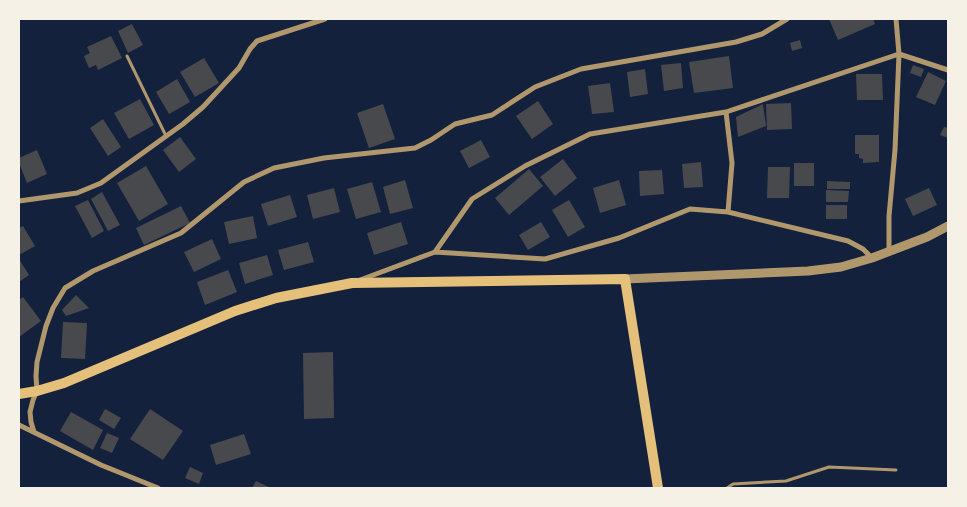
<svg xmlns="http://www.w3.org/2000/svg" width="967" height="507" viewBox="0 0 967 507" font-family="Lato,sans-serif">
<rect width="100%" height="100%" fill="#14213d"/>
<!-- building -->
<path fill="#48494c" d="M829,19H873L875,24L838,40Z
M132,24L143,45L128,53L118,31Z
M111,36L122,58L98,70L96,65L89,68L84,56L90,53L87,47Z
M800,40L802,48L792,51L790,43Z
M729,56L733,88L694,93L689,62Z
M204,58L219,83L195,97L180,72Z
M681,63L683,88L664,91L661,65Z
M913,65L924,69L921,77L910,73Z
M645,69L648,94L630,97L627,72Z
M928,72L946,81L935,105L916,97Z
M856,74H882L883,100H857Z
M177,79L190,102L169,114L156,92Z
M610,83L614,112L592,114L588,86Z
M140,99L154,125L129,139L114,113Z
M538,101L553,124L532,139L516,116Z
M791,103L792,129L767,130L766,104Z
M383,104L395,139L369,148L357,113Z
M763,104L766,126L738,137L736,117Z
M103,119L121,147L108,156L90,128Z
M944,127L948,128V138L940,135Z
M855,135H879V162L863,163V159L859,158V154H855Z
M180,137L196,159L179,172L163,150Z
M481,140L490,157L469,168L460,151Z
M37,150L47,174L27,183L19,163V158Z
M563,159L577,178L555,196L540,177Z
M701,162L703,187L684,188L682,164Z
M794,163H814V186H794Z
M146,166L168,204L139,221L117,183Z
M768,167H790L789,198H767Z
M529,169L543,186L509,215L495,198Z
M662,170L664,194L640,196L639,171Z
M405,180L413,208L390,214L383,187Z
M619,180L626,205L600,213L593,188Z
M827,181L850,182V189H827Z
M372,182L381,212L356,219L347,189Z
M334,188L340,212L313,219L307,195Z
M929,188L937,205L913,216L905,199Z
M826,190L849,191L848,202H826Z
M102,192L120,225L108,231L91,199Z
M290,195L297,217L268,226L261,204Z
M88,200L104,231L92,238L75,206Z
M569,200L585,227L568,237L552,210Z
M826,205H847V219H826Z
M181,206L190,223L144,245L136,228Z
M253,216L257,238L229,244L224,222Z
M401,222L408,244L374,255L367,233Z
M541,222L550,237L528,250L519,235Z
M23,226L35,246L19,255V228Z
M212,239L221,259L194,272L184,252Z
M308,242L314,262L284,270L278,250Z
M267,255L273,275L245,284L239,263Z
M19,259L29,275L19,282Z
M228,270L237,292L205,305L197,282Z
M76,295L89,308L66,316L62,310Z
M23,297L41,321L19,337V300Z
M63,322L87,323L85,359L61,358Z
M333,352L334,418L304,419L303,353Z
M105,409L121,418L114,429L99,420Z
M150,409L183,431L163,460L130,439Z
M71,412L103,430L93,450L60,431Z
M107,433L119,438L112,453L100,448Z
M244,434L251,454L216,465L210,445Z
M190,467L203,473L199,484L185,478Z
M256,481L271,488H252Z"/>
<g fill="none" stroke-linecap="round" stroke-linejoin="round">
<!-- service -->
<path stroke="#b1986c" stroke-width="3" d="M127,56L166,136
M727,488L733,484L786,481L829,467L896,470"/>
<!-- minor -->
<path stroke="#b1986c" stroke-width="5" d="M726,112L732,163L728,212
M19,201L77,193L101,183L183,124L203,107L239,68L250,49L257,41L325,19
M889,251V216L895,150L899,54L896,19
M435,252L472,199L525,166L590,134L726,112L899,54L948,70
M360,280L435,252L545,259L619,238L690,209L728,212L848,241L863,249L872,258
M19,425L101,465L158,488
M34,432L31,422L30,412L33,400L37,391L36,376L37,362L46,326L53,308L65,288L93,271L181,233L244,182L274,168L324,158L415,148L431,140L455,124L492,115L535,87L581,69L736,42L762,34L787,19"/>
<!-- tertiary -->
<path stroke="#b1986c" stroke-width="9" d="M625,279L808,271L841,267L872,258L927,237L948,226"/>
<!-- secondary -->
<path stroke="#e5c07b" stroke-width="10" d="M19,394L37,391L64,383L235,311L276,298L352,283L625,279L658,488"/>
</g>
<!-- border -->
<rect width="967" height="507" fill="none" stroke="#f6f1e7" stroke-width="40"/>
</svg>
